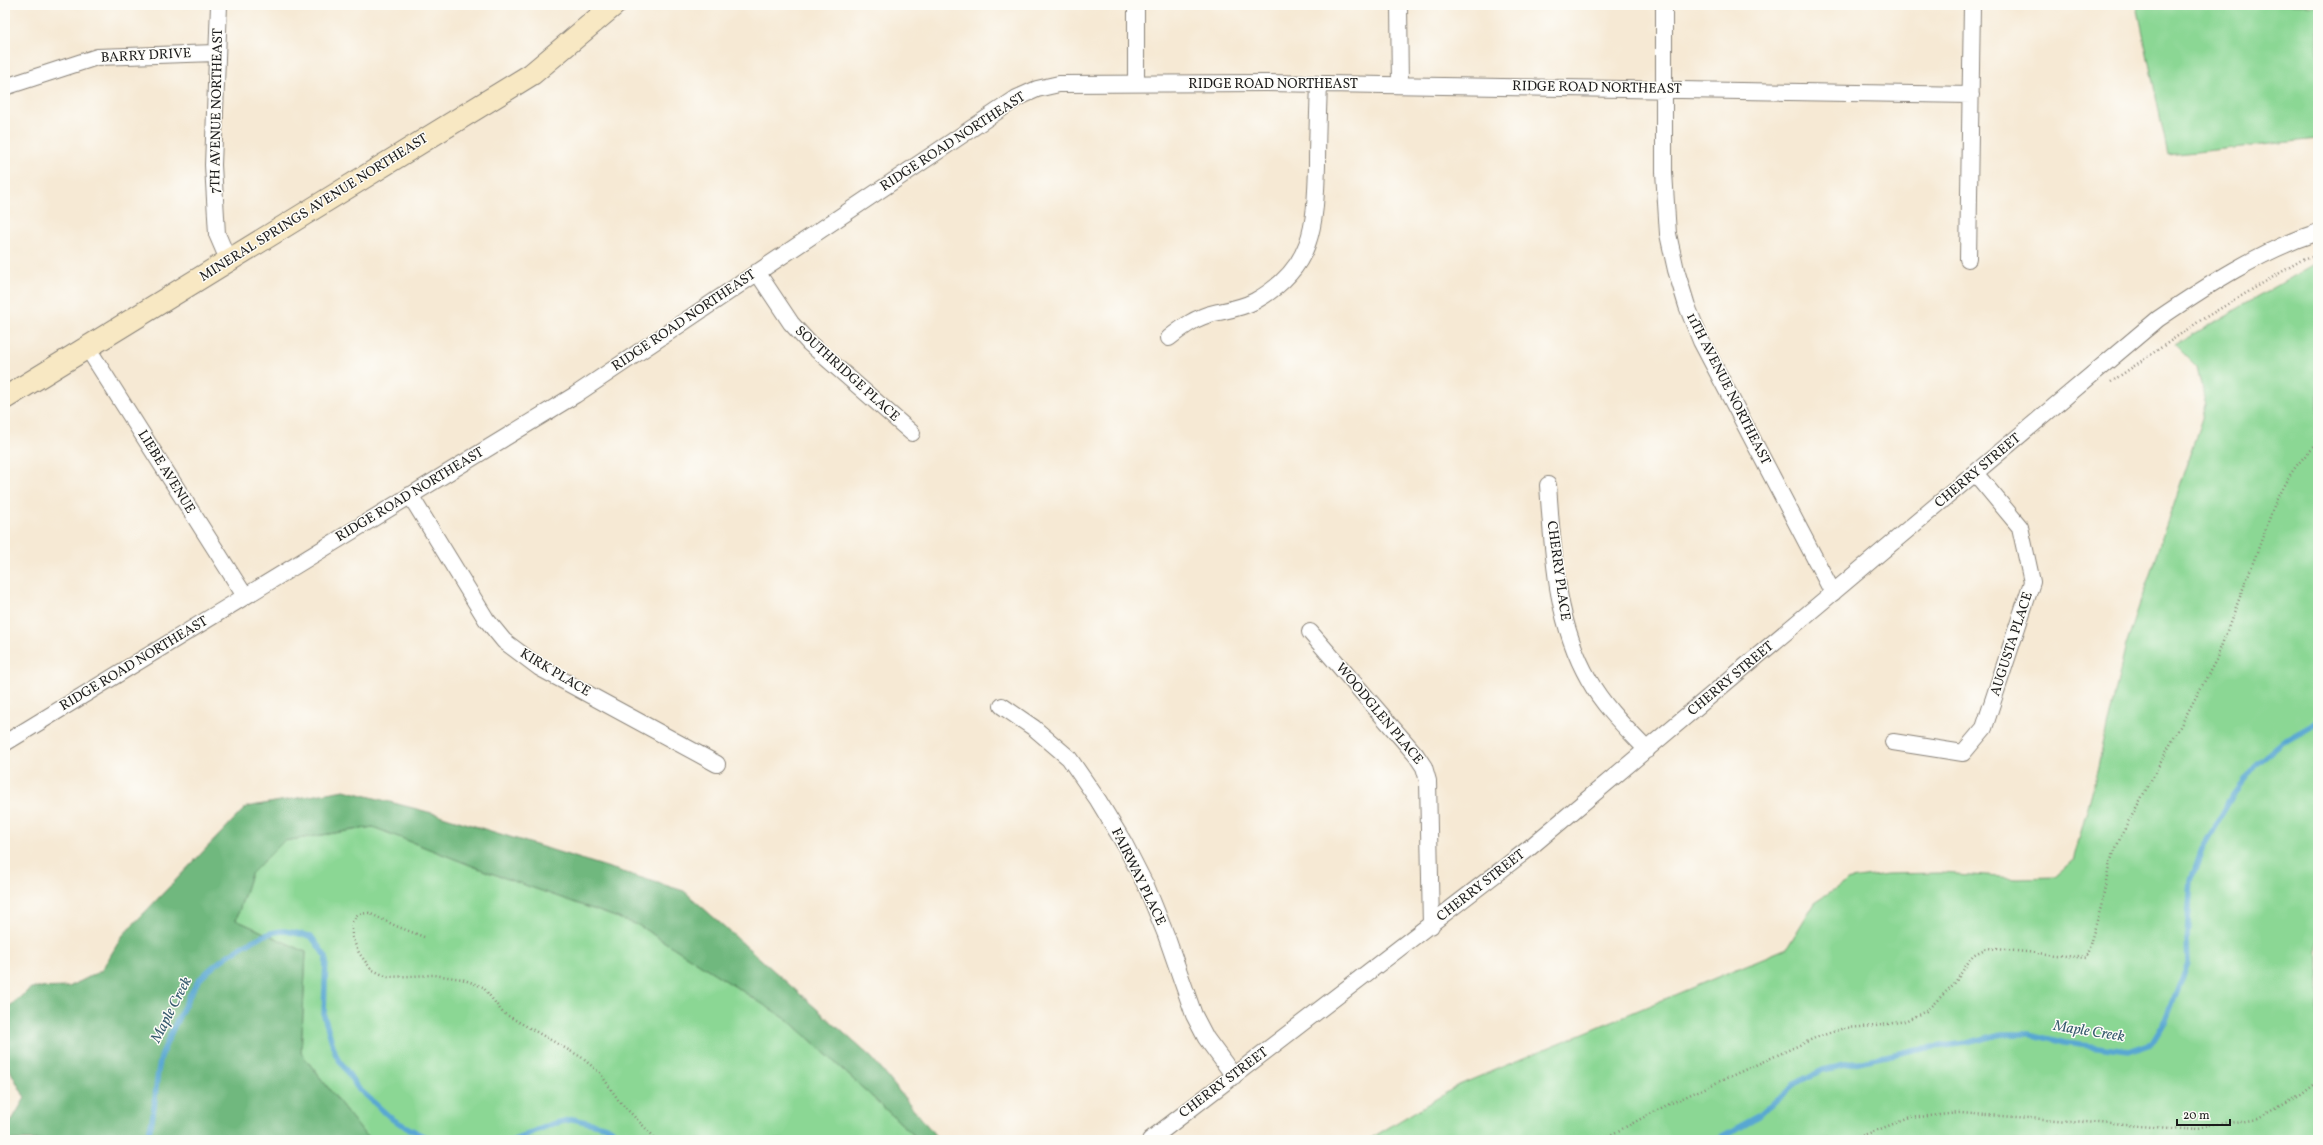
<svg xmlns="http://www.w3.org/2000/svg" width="2323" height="1145" viewBox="0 0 2323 1145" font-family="Vollkorn,serif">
<rect width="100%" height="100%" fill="#fdfcf7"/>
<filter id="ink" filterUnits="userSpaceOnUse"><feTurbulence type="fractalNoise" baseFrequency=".025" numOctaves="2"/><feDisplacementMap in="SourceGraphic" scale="8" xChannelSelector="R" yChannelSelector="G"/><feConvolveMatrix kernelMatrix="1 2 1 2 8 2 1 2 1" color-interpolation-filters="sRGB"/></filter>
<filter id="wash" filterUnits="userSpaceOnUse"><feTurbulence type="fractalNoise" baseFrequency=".012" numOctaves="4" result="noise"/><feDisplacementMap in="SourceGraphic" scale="16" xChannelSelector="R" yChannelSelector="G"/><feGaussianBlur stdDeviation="0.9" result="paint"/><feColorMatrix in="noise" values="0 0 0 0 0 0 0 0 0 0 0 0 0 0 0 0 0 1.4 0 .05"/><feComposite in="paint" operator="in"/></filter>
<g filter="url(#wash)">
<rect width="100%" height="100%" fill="#f6e9d4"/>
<!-- green -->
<path fill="#8bd794" stroke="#547a58" d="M2137,5H2318V139L2168,155Z
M2318,262V1140H1368L1459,1085L1787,948L1815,902L1850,879L1887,874L1940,873L2017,878L2055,877L2073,861L2093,788L2126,645L2206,406L2197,367L2175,345Z
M373,827L488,872L638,925L791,1022L919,1140H376L365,1135L301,1053L306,952L236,920L251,874L284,841Z"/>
<!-- forest -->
<path fill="#70b87e" stroke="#466a4d" d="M344,790L436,814L684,891L872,1058L939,1140H919L791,1022L638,925L488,872L373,827L284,841L251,874L236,920L306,952L301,1053L365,1135L376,1140H5V1132L25,1098L5,1061V1010L31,988L69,987L101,971L123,935L246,807Z"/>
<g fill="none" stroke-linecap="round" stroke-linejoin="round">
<!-- stream -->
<path stroke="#59a7d2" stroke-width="5.5" d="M146,1140C158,1113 153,1082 162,1054C167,1041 192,987 201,978C217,961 260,931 284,931C293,932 303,935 311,936L326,957L324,1016L336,1055L357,1087L392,1119L430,1140
M514,1140L552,1124L573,1119L607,1127L627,1140
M1715,1140L1759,1116L1793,1085L1823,1070L1863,1061L1918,1049L1967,1043L2002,1034H2030L2065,1043L2129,1051L2152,1043L2166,1020L2188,963L2187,937L2191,880L2202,849L2233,795L2258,763L2286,740L2318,722"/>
</g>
</g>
<g filter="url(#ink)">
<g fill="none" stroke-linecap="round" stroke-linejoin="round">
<!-- minor casing -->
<g stroke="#898278" stroke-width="18">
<path id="minor" d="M219,5L213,165L217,234L229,262
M1399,5L1400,85
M1664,5V172L1668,234L1676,270L1687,306L1701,341L1833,593
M1136,83V5
M5,87L97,57L216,53
M1968,259L1972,5
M757,272L791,323L809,343L912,433
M1169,338C1183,327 1196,317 1214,313C1228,310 1242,308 1255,301C1314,268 1315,226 1317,166C1317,138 1318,111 1319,84
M87,347L245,596
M1548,485C1553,551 1555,621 1589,680C1604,707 1626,728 1647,750
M410,495L486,619L504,641L540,668L717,764
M1310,632L1416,755L1424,767L1428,781L1431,926
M1002,706L1034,728L1069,758L1098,800L1124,843L1147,888L1166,935L1194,1015L1206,1038L1234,1076
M1893,742L1963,753L1984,728L2032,582L2020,527L1975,473
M5,743L575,395L1017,98L1037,89L1059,84L1267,83L1971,95
M1150,1140L1527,850L2158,319C2208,285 2260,251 2318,232"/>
</g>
<!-- secondary casing -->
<g stroke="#898278" stroke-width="24">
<path id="secondary" d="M5,398L532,74L614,5"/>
</g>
<!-- path -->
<path stroke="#898278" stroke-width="2.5" stroke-dasharray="1 3" stroke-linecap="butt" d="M2111,382L2201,320L2300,261L2318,255
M424,937L396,926L369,913L358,914L352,922V937L359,953L371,969L387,977L434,975L462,979L483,987L503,1013L581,1057L600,1073L619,1101L657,1140
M1601,1140L1665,1106L1815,1038L1844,1028L1876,1026L1905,1021L1926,1011L1954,984L1973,955L1987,948L2086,958L2101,907L2110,862L2122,834L2216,660L2268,523C2277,493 2293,464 2318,444
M1851,1140L1909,1118L1959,1113L2197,1130L2258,1119L2300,1096L2318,1082"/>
<!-- minor -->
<use href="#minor" stroke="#fff" stroke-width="16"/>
<!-- secondary -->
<use href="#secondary" stroke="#f8e8c3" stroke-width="22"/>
</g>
</g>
<g text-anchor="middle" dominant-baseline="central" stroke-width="3" stroke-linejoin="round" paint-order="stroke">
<!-- street labels -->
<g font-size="14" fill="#1c1c1c" stroke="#fdfcf7">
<text transform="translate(146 56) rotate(-3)">BARRY DRIVE</text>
<text x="1273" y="84">RIDGE ROAD NORTHEAST</text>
<text transform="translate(1597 88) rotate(1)">RIDGE ROAD NORTHEAST</text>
<text transform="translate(217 111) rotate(-89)">7TH AVENUE NORTHEAST</text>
<text transform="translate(953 142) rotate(-33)">RIDGE ROAD NORTHEAST</text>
<text transform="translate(314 208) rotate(-32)">MINERAL SPRINGS AVENUE NORTHEAST</text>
<text transform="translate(684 321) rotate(-34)">RIDGE ROAD NORTHEAST</text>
<text transform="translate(847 374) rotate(42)">SOUTHRIDGE PLACE</text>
<text transform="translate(1728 389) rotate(63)">11TH AVENUE NORTHEAST</text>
<text transform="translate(1978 471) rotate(-40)">CHERRY STREET</text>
<text transform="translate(166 472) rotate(58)">LIEBE AVENUE</text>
<text transform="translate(410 495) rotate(-31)">RIDGE ROAD NORTHEAST</text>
<text transform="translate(1558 571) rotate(82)">CHERRY PLACE</text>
<text transform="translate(2012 644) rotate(-72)">AUGUSTA PLACE</text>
<text transform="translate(134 664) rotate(-31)">RIDGE ROAD NORTHEAST</text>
<text transform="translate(555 673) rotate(31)">KIRK PLACE</text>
<text transform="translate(1731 679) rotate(-40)">CHERRY STREET</text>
<text transform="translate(1379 714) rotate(50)">WOODGLEN PLACE</text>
<text transform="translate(1138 877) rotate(64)">FAIRWAY PLACE</text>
<text transform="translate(1481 886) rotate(-38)">CHERRY STREET</text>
<text transform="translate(1224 1083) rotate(-37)">CHERRY STREET</text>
</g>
<!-- water labels -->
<g font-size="15" font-style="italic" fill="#375b6e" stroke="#fdfcf7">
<text transform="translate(172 1010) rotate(-63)">Maple Creek</text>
<text transform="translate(2089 1032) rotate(9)">Maple Creek</text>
</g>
</g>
<!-- margin -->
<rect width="2323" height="1145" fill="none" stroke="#fdfcf7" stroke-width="20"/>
<!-- scale -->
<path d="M2177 1119v6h53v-6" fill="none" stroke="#1c1c1c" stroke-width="2"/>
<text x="2183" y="1119" font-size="12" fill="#1c1c1c" stroke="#fdfcf7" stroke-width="3" paint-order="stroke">20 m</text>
</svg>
